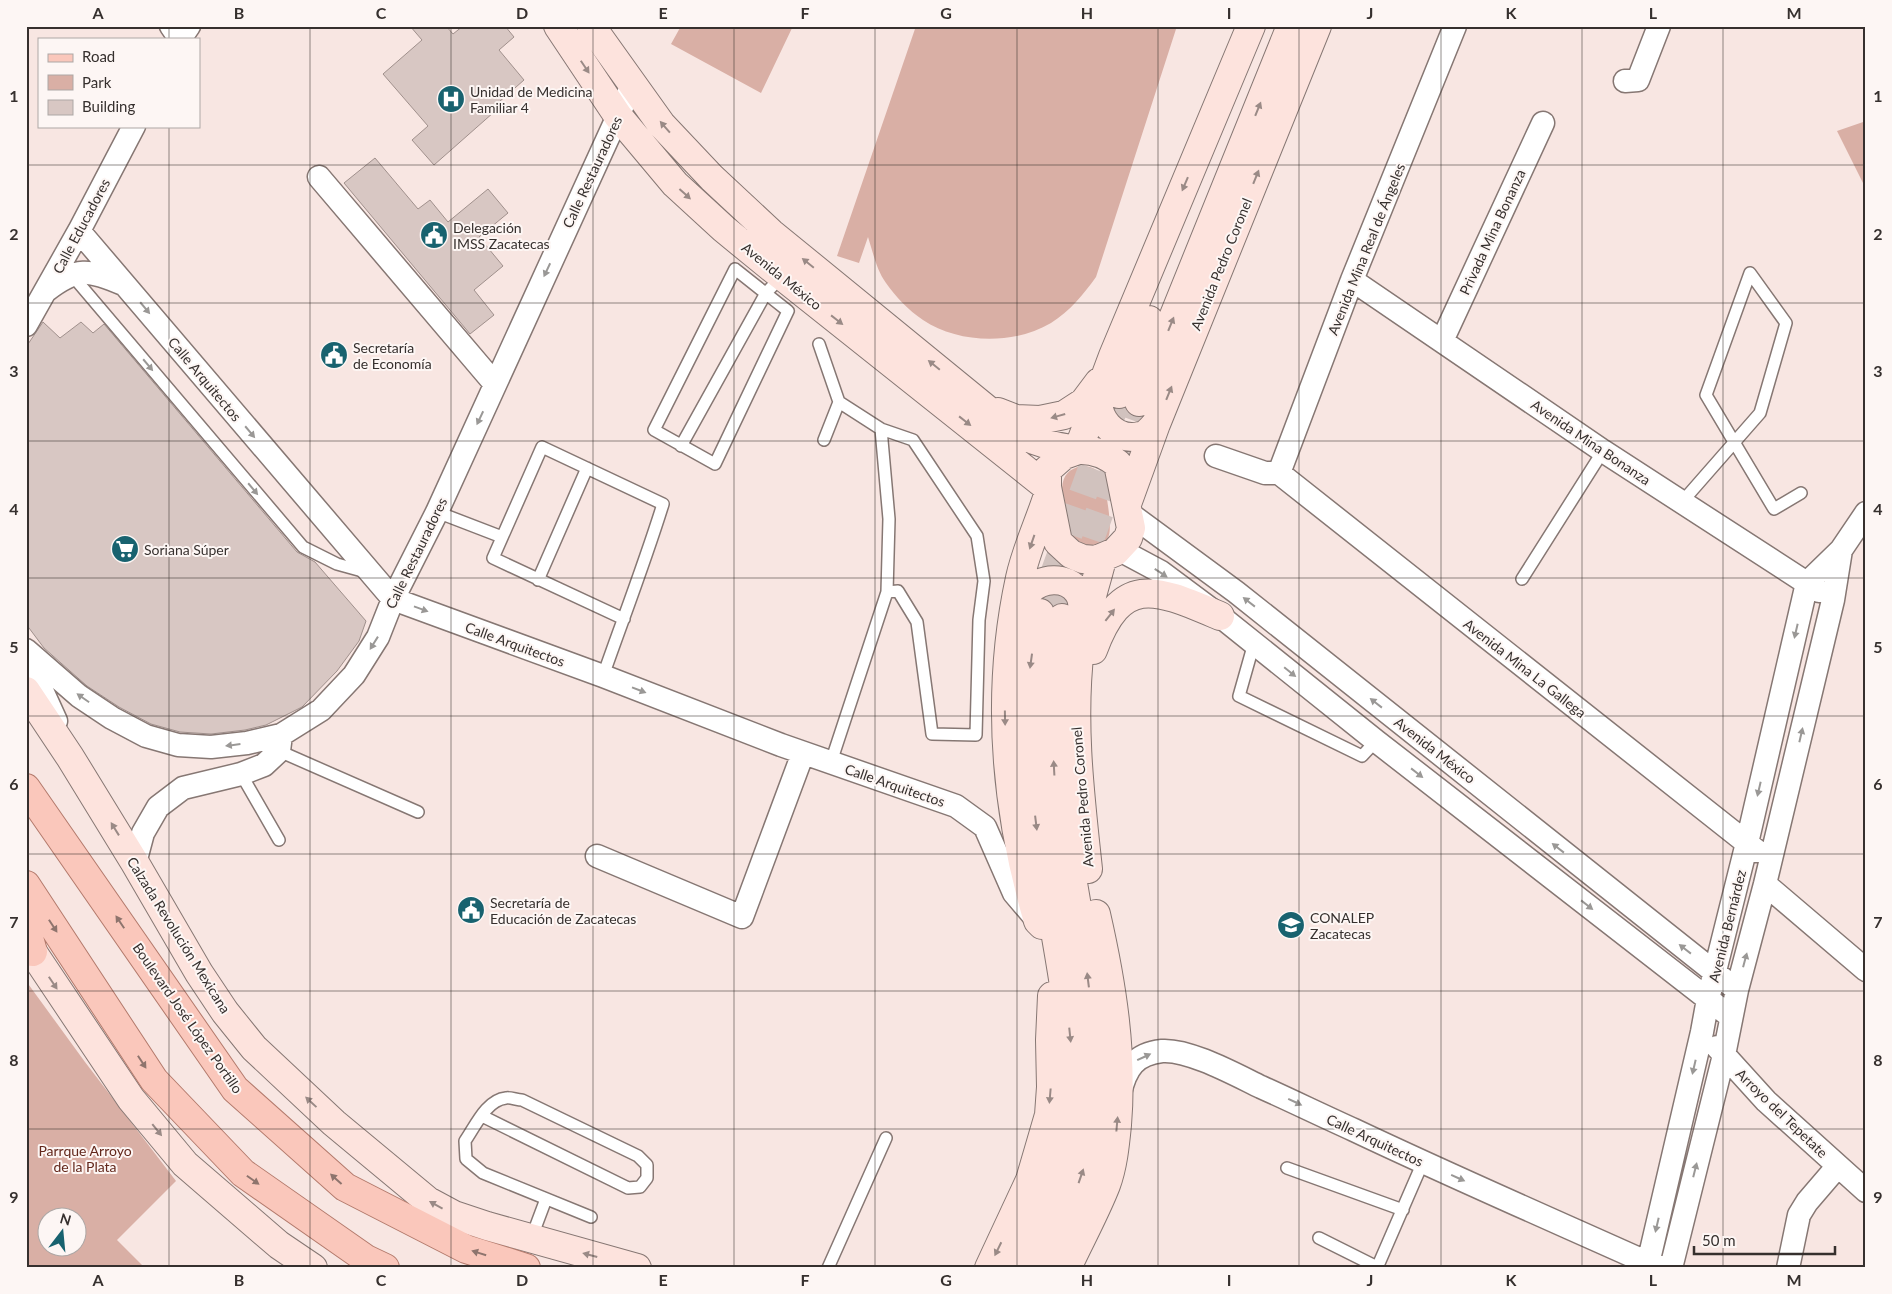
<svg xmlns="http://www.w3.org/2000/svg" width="1892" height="1294" viewBox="0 0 1892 1294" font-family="Lato,sans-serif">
<rect width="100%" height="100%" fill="#f8e6e2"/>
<!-- green -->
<path fill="#d9afa5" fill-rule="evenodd" d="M681,26H793L761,93L671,44Z
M916,26H1177L1096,277C1083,295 1070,311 1051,323C1014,345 959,344 923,320C908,310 896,297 886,283C876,269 873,252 868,237L859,263L837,256Z
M1866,121V189L1837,131Z
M1081,466C1089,466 1097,468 1101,476C1106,485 1112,526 1109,535C1107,541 1103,544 1099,547L1080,548L1069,533L1062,488C1063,475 1069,469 1081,466Z
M26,981L85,1062L176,1181L117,1240L145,1268H26ZM78,1216V1246H48V1216Z"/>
<!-- building -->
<path fill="#d8c7c3" stroke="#a0908c" d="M410,26H446L453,34L463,26H505L514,37L499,50L524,80L499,102L502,105L434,165L412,140L428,126L383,74L422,40Z
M375,158L418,209L430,200L448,222L488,189L508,213L479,237L503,266L474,290L494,315L470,334L344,183Z
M43,322L60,338L81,322L93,333L104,324L297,552L315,562L366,621L359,641L337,671L302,707L266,725L245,730L211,734L180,732L151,724L119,707L87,686L44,648L26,624V347Z"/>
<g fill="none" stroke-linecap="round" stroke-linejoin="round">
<!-- secondary-tunnel -->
<path stroke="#d1c2be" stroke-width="28" stroke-dasharray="28 14" stroke-linecap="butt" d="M1040,613L1119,394
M1062,618L1139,402"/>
<!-- lane casing -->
<g stroke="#867773" stroke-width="14">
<path id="lane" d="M735,269L788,311L715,464L654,430Z
M71,274L303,547L337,564L366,572
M819,344L839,402L881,429L913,440L977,536L984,581L979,620L976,735L932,734L917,622L898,591L887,592
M824,440L839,402
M681,446L766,293L782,276
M1682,502L1760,413L1786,323L1750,273L1706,395L1774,509L1801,493
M437,512L502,537
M1522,579L1603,451
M538,580L587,468
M1254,643L1239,696L1362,756L1376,741
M603,676C623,619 645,562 663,504L542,447L493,558L624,619
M279,751L418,812
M831,762L887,592L889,519L881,429
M241,774L279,840
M482,1116L628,1188L640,1187L647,1178V1165L638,1156L522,1100C517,1100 510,1097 506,1098C486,1100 475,1127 465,1141L466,1159L483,1173L591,1217
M1287,1168L1403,1210
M1319,1238L1379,1268
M531,1239L546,1199
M828,1268L886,1138
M1377,1268L1423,1162"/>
</g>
<!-- street casing -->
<g stroke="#867773" stroke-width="25">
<path id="street" d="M171,26L180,39L189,26
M1625,81L1638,80L1659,26
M319,177L495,384
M79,231L393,599L603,676L781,745L956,806L985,827L1014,893L1037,920
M1352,280L1603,451L1819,591
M47,290C77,267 88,269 123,284
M26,325L79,231L134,126
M1442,341L1543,123
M1216,456L1265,473H1279
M1279,473L1757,851
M1279,473L1352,280L1455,26
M1130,514L1236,592L1737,990
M1118,549L1161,572L1220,616L1376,741L1731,1017
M26,650L79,696L112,718L146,736L178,745L211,747L247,743L281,735L321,710L354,675L378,637L393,599L437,512L633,83
M26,655L56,721
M597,856L742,917L803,753
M135,863L143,833L158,807L183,788L241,774L264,765L279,751L281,735
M1765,884L1866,970
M1717,1047L1766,1101L1866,1191
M1120,1093C1126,1068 1135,1054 1162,1051C1189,1049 1236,1075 1261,1087C1292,1101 1323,1116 1354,1130C1451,1176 1550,1219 1648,1263L1662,1267
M1647,1268L1702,1032L1708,999L1747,843L1807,583L1841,550L1866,513
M1671,1268L1724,1055L1737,990L1765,884L1833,600L1841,550
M1788,1268L1799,1215L1807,1202L1837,1167"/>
</g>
<!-- secondary casing -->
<g stroke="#867773" stroke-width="30">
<path id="secondary" d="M558,26L618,116L675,184L724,229L773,269L1047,487
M591,26L661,124L712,178L771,233L1011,429C1033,442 1054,447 1078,450L1113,356L1251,26
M1100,393C1093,417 1114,442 1140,436C1147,435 1151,429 1156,424
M1119,394L1149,320
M1139,402L1291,26
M998,412L1016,419L1040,420L1064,415L1084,402L1099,382
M1078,450C1094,449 1106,454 1118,464L1131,528L1128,538L1115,552L1096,560L1083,559L1071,554L1058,542L1047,487V470L1064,455Z
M1127,504L1156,424L1317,26
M1017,612C1020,605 1023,597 1029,591C1041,578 1066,575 1078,592C1084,600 1083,613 1082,623
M1093,650C1122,572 1156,589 1220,616
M26,691L70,757L135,863L199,973L225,1012L254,1048L334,1123L428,1201L454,1215L487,1226L637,1268
M1088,869C1080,795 1071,722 1080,648C1084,620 1095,587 1102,559
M1042,925L1038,921C1005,809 995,693 1020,578C1026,550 1039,523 1048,495
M26,942L131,1099L185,1164L279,1245L313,1268
M989,1268L1030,1180L1049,1115L1051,1087L1050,1040L1052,996
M1017,1268C1040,1216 1069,1162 1072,1104C1074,1071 1071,1038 1067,1006C1059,947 1047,889 1037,831C1030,786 1025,725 1028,680C1030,657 1036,635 1040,613
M1045,1268L1067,1217L1084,1167L1093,1126L1095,1101L1094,1028L1084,948L1055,777L1050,703L1052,672L1062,618
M1067,1268C1080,1240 1095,1213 1106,1185C1113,1166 1115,1145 1117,1125C1123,1053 1112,984 1096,914"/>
</g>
<!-- primary casing -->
<g stroke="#b37a6c" stroke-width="30">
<path id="primary" d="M26,788L235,1089L345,1187L466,1249L526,1268
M26,885L154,1080L243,1173L366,1259L385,1268
M26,927L33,952"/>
</g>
<!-- lane -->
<use href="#lane" stroke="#fff" stroke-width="11"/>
<!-- street -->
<use href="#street" stroke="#fff" stroke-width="22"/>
<!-- secondary -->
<use href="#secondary" stroke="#fde3dd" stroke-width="28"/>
<!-- primary -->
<use href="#primary" stroke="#fac7bb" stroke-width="28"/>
</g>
<!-- one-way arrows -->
<defs><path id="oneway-solid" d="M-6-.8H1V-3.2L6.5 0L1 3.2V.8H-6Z" transform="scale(1.25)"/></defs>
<g fill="#9a8a86">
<use href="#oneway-solid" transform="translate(585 67) rotate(56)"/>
<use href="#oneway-solid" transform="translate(1258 109) rotate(-68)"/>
<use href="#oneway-solid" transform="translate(665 127) rotate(-131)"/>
<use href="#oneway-solid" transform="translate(1256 177) rotate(-68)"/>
<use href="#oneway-solid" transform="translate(1185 184) rotate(113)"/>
<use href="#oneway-solid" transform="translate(685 194) rotate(42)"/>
<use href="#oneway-solid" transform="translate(808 263) rotate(-141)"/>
<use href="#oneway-solid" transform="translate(837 320) rotate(38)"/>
<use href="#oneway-solid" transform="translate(1171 324) rotate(-68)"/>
<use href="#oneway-solid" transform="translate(934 365) rotate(-141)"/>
<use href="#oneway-solid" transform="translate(1169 393) rotate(-68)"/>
<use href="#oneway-solid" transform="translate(1058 416) rotate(164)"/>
<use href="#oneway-solid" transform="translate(965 421) rotate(38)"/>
<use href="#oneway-solid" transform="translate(1032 542) rotate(109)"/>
<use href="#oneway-solid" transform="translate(1110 615) rotate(-52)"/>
<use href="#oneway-solid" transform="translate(1031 661) rotate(98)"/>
<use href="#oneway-solid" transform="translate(1005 718) rotate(89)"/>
<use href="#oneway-solid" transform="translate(1054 768) rotate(-93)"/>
<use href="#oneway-solid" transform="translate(1036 823) rotate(83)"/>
<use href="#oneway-solid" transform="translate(115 829) rotate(-122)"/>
<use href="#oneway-solid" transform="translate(1088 980) rotate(-97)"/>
<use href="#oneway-solid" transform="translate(53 983) rotate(56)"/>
<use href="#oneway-solid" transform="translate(1070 1035) rotate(84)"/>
<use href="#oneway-solid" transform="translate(1050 1096) rotate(95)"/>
<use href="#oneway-solid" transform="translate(311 1102) rotate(-137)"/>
<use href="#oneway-solid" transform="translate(1117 1124) rotate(-85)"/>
<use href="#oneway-solid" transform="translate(157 1130) rotate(51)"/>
<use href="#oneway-solid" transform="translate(1081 1176) rotate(-71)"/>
<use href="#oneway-solid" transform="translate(436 1205) rotate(-151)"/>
<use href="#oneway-solid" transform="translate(998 1249) rotate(116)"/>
<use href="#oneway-solid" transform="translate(590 1255) rotate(-165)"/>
</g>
<g fill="#9a9896">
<use href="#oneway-solid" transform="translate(547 270) rotate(115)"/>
<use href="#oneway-solid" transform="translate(145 308) rotate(50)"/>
<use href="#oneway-solid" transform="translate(148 365) rotate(50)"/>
<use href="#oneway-solid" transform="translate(480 418) rotate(115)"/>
<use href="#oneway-solid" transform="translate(250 432) rotate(50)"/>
<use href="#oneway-solid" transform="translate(253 489) rotate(50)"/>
<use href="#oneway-solid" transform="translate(1161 573) rotate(33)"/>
<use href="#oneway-solid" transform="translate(1249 602) rotate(-142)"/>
<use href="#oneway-solid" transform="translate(421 609) rotate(20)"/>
<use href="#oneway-solid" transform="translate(1796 631) rotate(103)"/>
<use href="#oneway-solid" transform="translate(374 643) rotate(122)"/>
<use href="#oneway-solid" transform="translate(1290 672) rotate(39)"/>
<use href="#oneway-solid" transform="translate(639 690) rotate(21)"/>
<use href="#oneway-solid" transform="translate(83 698) rotate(-145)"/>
<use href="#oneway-solid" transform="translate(1376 703) rotate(-142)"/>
<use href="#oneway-solid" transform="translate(1801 735) rotate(-77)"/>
<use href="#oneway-solid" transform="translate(233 745) rotate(173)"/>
<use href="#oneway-solid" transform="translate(1417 773) rotate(38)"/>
<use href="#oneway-solid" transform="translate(1759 789) rotate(103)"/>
<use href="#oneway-solid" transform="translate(1558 848) rotate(-142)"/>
<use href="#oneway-solid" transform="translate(1587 905) rotate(38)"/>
<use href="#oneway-solid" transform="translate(1685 949) rotate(-142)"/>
<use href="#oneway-solid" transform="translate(1745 960) rotate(-75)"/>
<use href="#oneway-solid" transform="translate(1144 1057) rotate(-25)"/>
<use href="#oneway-solid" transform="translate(1694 1067) rotate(103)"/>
<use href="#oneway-solid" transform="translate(1295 1102) rotate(25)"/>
<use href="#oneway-solid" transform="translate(1695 1170) rotate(-76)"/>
<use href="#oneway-solid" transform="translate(1458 1178) rotate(24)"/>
<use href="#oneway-solid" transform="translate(1657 1225) rotate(103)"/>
</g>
<g fill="#8e746d">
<use href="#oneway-solid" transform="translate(120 922) rotate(-124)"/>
<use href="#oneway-solid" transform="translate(53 926) rotate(57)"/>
<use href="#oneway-solid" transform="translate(142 1062) rotate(57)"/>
<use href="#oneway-solid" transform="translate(336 1179) rotate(-138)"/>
<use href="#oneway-solid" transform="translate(253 1180) rotate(35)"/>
<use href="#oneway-solid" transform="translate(479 1253) rotate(-163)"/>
</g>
<!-- grid -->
<path fill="none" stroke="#36302e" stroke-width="1" stroke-opacity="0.55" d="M169,26V39M310,26V1268M451,26V1268M593,26V1268M734,26V1268M875,26V1268M1017,26V1268M1158,26V1268M1299,26V1268M1441,26V1268M1582,26V1268M1723,26V1268M169,126V1268M26,165H1866M26,303H1866M26,441H1866M26,578H1866M26,716H1866M26,854H1866M26,991H1866M26,1129H1866"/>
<!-- icons -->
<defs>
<g id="hospital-disc" transform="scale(1.4375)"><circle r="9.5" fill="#18626f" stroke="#fdf6f4"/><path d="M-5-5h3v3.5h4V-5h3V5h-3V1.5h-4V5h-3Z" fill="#fff"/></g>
<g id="civic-disc" transform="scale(1.4375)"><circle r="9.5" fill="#18626f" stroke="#fdf6f4"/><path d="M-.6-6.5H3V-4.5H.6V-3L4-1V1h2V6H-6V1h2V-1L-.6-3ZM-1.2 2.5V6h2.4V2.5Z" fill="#fff"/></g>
<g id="supermarket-disc" transform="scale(1.4375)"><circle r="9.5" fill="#18626f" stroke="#fdf6f4"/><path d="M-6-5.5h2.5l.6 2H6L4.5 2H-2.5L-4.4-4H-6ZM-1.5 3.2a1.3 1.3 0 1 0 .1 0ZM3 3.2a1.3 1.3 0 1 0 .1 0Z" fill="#fff"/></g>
<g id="school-disc" transform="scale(1.4375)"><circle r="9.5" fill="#18626f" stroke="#fdf6f4"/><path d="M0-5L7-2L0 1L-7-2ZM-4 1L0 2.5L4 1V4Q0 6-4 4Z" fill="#fff"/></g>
</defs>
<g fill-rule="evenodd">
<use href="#hospital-disc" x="451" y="99"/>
<use href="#civic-disc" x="434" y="235"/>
<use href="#civic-disc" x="334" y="355"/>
<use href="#supermarket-disc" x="125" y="549"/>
<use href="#civic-disc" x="471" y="910"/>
<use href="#school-disc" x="1291" y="925"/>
</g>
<g text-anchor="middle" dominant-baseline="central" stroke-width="4" stroke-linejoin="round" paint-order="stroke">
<!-- poi labels -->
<g font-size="14" fill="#36302e" stroke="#fdf6f4" text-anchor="start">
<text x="470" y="91">Unidad de Medicina<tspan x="470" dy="16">Familiar 4</tspan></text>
<text x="453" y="227">Delegación<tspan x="453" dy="16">IMSS Zacatecas</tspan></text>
<text x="353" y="347">Secretaría<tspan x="353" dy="16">de Economía</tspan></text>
<text x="144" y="549">Soriana Súper</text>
<text x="490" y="902">Secretaría de<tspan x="490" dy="16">Educación de Zacatecas</tspan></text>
<text x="1310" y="917">CONALEP<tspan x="1310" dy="16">Zacatecas</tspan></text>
</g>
<!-- street labels -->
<g font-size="14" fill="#36302e" stroke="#fdf6f4">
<text transform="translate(592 172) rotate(-65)">Calle Restauradores</text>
<text transform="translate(81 226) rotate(-62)">Calle Educadores</text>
<text transform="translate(1492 232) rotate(-65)">Privada Mina Bonanza</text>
<text transform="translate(1366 249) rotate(-68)">Avenida Mina Real de Ángeles</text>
<text transform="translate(1221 264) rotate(-68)">Avenida Pedro Coronel</text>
<text transform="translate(782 276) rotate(39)">Avenida México</text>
<text transform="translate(205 379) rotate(50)">Calle Arquitectos</text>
<text transform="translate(1591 442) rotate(34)">Avenida Mina Bonanza</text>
<text transform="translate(416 553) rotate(-64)">Calle Restauradores</text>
<text transform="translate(515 644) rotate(20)">Calle Arquitectos</text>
<text transform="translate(1525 668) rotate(38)">Avenida Mina La Gallega</text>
<text transform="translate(1435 750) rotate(38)">Avenida México</text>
<text transform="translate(895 785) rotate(19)">Calle Arquitectos</text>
<text transform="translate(1082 797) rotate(-95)">Avenida Pedro Coronel</text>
<text transform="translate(1727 926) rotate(-76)">Avenida Bernárdez</text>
<text transform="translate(179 935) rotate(58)">Calzada Revolución Mexicana</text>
<text transform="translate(188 1018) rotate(55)">Boulevard José López Portillo</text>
<text transform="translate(1782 1113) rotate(44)">Arroyo del Tepetate</text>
<text transform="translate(1375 1140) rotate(25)">Calle Arquitectos</text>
</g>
<!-- park labels -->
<g font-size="14" fill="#63281c" stroke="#fdf6f4">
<text x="85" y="1150">Parrque Arroyo<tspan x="85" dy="16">de la Plata</tspan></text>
</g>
</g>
<!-- border -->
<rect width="1892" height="1294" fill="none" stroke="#fdf6f4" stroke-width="55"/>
<!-- legend -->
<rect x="38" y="38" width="162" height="90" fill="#fdf6f4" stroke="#ada7a5"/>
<rect x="48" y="54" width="25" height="8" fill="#fac7bb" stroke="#ada7a5"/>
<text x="82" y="62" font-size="15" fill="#36302e">Road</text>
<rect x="48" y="75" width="25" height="15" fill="#d9afa5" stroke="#ada7a5"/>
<text x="82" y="88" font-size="15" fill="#36302e">Park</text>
<rect x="48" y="100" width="25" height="15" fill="#d8c7c3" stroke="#ada7a5"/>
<text x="82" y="112" font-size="15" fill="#36302e">Building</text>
<!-- north arrow -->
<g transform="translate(62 1232) rotate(16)"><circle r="24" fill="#fdf6f4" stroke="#ada7a5"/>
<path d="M0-4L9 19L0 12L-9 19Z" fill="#18626f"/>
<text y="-8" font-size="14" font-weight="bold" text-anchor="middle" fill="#36302e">N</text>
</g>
<!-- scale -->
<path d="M1694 1246v8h141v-8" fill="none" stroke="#36302e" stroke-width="2.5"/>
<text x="1702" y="1246" font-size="15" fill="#36302e" stroke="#fdf6f4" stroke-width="4" paint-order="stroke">50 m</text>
<rect x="28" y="28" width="1836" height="1238" fill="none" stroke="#36302e" stroke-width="2"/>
<g font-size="16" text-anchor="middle" font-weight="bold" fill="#36302e">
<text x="98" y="19">A</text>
<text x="239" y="19">B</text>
<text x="381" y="19">C</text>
<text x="522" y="19">D</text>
<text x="663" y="19">E</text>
<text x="805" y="19">F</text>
<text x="946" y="19">G</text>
<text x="1087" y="19">H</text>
<text x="1229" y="19">I</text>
<text x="1370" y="19">J</text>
<text x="1511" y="19">K</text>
<text x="1653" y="19">L</text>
<text x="1794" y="19">M</text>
<text x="14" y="102">1</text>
<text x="1878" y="102">1</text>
<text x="14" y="240">2</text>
<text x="1878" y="240">2</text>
<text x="14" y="377">3</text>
<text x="1878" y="377">3</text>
<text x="14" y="515">4</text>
<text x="1878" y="515">4</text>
<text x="14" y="653">5</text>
<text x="1878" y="653">5</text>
<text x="14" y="790">6</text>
<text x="1878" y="790">6</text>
<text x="14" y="928">7</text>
<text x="1878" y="928">7</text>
<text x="14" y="1066">8</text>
<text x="1878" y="1066">8</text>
<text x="14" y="1203">9</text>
<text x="1878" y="1203">9</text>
<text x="98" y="1286">A</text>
<text x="239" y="1286">B</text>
<text x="381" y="1286">C</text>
<text x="522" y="1286">D</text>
<text x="663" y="1286">E</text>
<text x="805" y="1286">F</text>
<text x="946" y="1286">G</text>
<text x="1087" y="1286">H</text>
<text x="1229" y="1286">I</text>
<text x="1370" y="1286">J</text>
<text x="1511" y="1286">K</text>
<text x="1653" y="1286">L</text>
<text x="1794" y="1286">M</text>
</g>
</svg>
